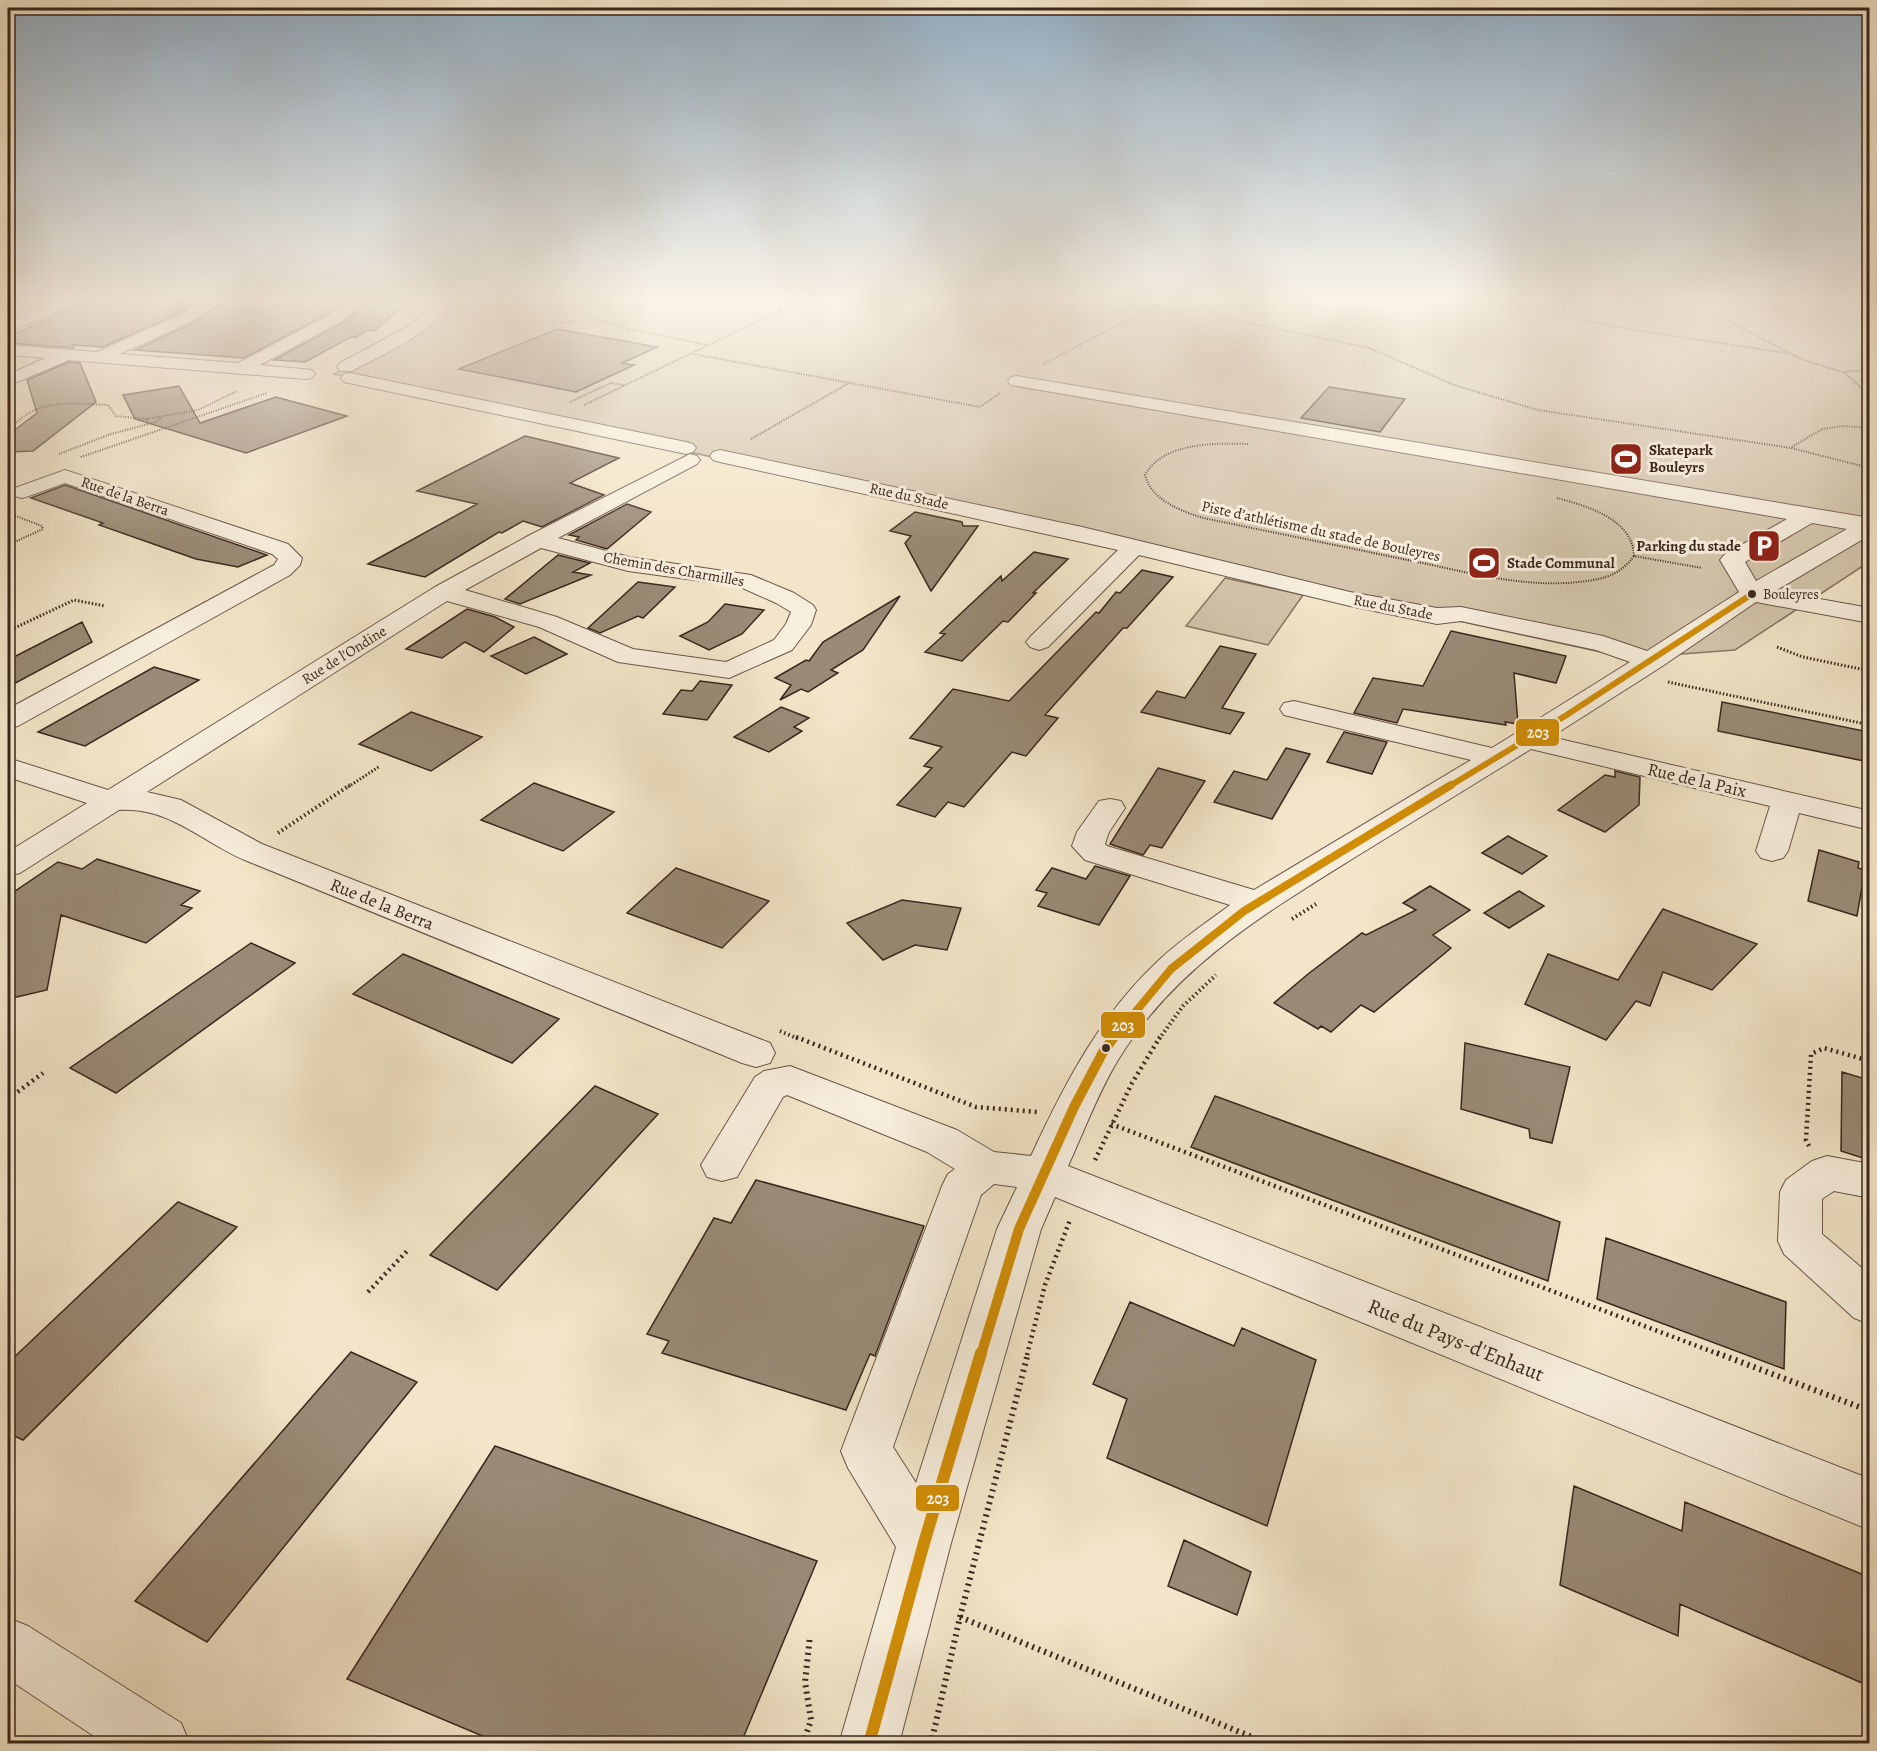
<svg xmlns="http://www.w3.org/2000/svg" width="1877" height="1751" viewBox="0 0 1877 1751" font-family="Alegreya,serif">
<rect width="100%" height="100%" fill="#f3e5c9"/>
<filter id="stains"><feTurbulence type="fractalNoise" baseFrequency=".00333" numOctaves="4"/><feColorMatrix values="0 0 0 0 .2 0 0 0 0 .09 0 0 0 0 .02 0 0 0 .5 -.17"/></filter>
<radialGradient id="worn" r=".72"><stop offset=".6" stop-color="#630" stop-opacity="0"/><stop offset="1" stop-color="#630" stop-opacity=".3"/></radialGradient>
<!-- green -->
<path fill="#d4c5ac" stroke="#877664" stroke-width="1.5" d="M461,299H1869V562L1735,650L1628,658L334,374L451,312Z
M1225,578L1303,595L1268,645L1186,626Z"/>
<!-- building -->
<path fill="#9a8a76" stroke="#3a271d" stroke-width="1.5" d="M91,299H201L181,312L103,347L73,345L74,348L8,343V337Z
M227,299H347L327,314L244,358L135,350L195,322Z
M371,299H412L374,331L367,330L357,337H351L305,362L274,360L341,324Z
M557,329L657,347L622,363L634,365L576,392L459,369Z
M69,362L80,363L96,402L33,451L8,452V435L37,413L27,380Z
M179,386L200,423L276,397L347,416L246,453L135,419L123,395Z
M1329,387L1405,399L1380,432L1301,418Z
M525,436L619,458L570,483L604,495L542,527L523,521L502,533L499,532L425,577L368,564L477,504L417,491Z
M65,485L267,555L238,567L196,559L99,525L103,523L31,498Z
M627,504L651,512L607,549L576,540L579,537L569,535Z
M915,512L962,522L963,526H978L931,591L905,543L911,536L890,531Z
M1034,552L1068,559L1033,593H1036L1008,622L1003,621L962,661L925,652L945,634L940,633L1001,576L1002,581Z
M558,555L590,563L573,572L591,575L520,604L505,599Z
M1142,570L1173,577L1127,628H1123L1045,715L1058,718L1026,756L1012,752L964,807L948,802L935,817L897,805L932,768L924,766L942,747L910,738L953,689L1009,701L1096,612L1099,613L1116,592L1120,593Z
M638,582L675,587L643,618L638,616L600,633L588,628Z
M900,596L863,650L831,670L838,673L808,692L801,689L780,700L791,685L775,678L806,660L809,661L823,642Z
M725,604L764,610L742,634L709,650L680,636L708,622Z
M467,609L495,617L514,627L484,652L465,642L442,658L406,649Z
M82,622L92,642L8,687V660Z
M1451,631L1566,656L1556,683L1514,673L1518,724L1505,722L1506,725L1403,709L1397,723L1354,713L1373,678L1423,686Z
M534,637L567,654L526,674L491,656Z
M1220,646L1256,654L1222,708L1244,713L1230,734L1141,712L1157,691L1185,698Z
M154,667L199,680L85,746L38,732Z
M700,681L732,685L707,720L663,714L681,690L692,691Z
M1722,702L1869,732V762L1718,731Z
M781,707L809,718L794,727L802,731L769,752L734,737Z
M411,712L482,737L431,771L359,744Z
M1344,732L1387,742L1372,774L1327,762Z
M1286,748L1310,754L1272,819L1214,802L1234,771L1267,780Z
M1158,768L1205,781L1162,848L1150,845L1143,855L1110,844Z
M1615,771L1640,777L1639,805L1605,832L1558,810L1605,775L1615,777Z
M534,783L614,812L563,851L481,820Z
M1508,836L1517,841L1547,856L1522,874L1482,853Z
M1819,850L1859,862L1858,868L1865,870L1857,916L1808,901Z
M97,859L200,891L181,905L192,908L146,943L61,915L47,990L8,999V896L58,862L82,869Z
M1095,866L1130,876L1099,925L1038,906L1047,893L1036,890L1052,868L1086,879Z
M676,868L769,901L722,948L627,913Z
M1430,886L1470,910L1433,935L1451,948L1374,1012L1361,1005L1331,1032L1321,1026L1318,1029L1274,1003L1308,974L1362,933L1366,935L1416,910L1403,903Z
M1519,891L1544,906L1509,928L1484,913Z
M902,900L961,908L947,950L915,945L883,960L847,923Z
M1663,909L1757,944L1712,990L1663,972L1650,1006L1636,1001L1606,1040L1525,1004L1548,954L1618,980Z
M251,943L295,963L116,1093L70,1068Z
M403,954L559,1019L512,1063L353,994Z
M1465,1043L1570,1067L1552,1143L1530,1138L1529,1129L1461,1109Z
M1842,1072L1869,1080V1160L1841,1151Z
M595,1086L658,1114L497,1290L430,1255Z
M1215,1096L1560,1222L1548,1281L1191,1147Z
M756,1180L924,1226L875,1356L870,1354L846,1410L662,1353L669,1341L647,1334L714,1218L731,1223Z
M178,1202L237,1227L23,1440L8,1433V1363Z
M1606,1238L1786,1302L1784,1369L1597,1299Z
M1130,1302L1234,1346L1242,1328L1316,1360L1267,1526L1107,1458L1127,1399L1093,1384Z
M351,1352L417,1382L207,1642L135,1601Z
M495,1446L817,1561L741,1743H499L347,1679Z
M1574,1486L1682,1531L1685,1502L1869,1577V1686L1680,1604L1678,1636L1560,1585Z
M1184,1540L1251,1572L1237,1615L1168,1586Z"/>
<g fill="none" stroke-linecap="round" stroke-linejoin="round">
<!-- minor casing -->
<g stroke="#685648" stroke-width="2">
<path id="minor" d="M61,299H82L80,302L8,332V321Z
M206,299H225L194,320L120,354L238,363L328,316L351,299H369L340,322L260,365L312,370L315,374L312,378L306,379L69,360L8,386V375L45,358L8,355V345L97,352L182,314Z
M440,299H456C431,334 389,351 352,371H340L337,367L340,363L409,326Z
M350,373L686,442L693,444L696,448L693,452L686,454L344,382L341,378L344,374Z
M1017,376L1870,518V535L1775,591L1870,608V623L1756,602L1661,667L1551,737L1870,811V830L1799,813L1788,851L1783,858L1772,861L1761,858L1756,851L1770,806L1531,749C1473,785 1415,820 1357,856C1267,912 1175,966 1118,1060C1098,1093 1084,1131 1068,1166L1870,1479V1530L1055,1197L1041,1229L951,1543L899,1744H839L896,1547L848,1468L841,1451L942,1186L948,1174L955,1169L927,1152L787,1095L783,1097L737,1177L722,1181L707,1177L701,1165L755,1077L764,1071L790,1066L957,1130L994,1152L1031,1156C1064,1085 1100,1015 1158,961C1180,940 1206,923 1230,905L1085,860L1072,846L1077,832L1099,801L1110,799L1121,801L1125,808L1109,832L1105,844L1107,846L1254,890L1471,760L1284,715L1280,709L1284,703L1294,701L1492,748L1630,662L1596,650L1461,621L1437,624L1350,606L1139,555L1048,647L1039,650L1030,647L1026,642L1030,637L1118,550L720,462L713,460L710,456L713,452L720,450L1082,527L1350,592L1437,608L1461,607L1603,636L1647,651L1739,592L1720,560L1724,555L1787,519L1011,385L1008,381L1011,377ZM1812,523L1847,529L1756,581L1745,562ZM994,1184L1017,1187L997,1229L916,1483L893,1447L981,1195Z
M690,454L697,456L700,460L697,464L558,538L629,557L751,575L794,593L813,605L816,610L811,625L792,650L729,678L618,662L539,627L447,601L147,792L181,800L262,844L770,1043L775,1053L770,1063L756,1067L742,1063C577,995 412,928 247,861C203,843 169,806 119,810L20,873L8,876V852L87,803L8,777V758L108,790L435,587L530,535ZM541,548L628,571L738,586L776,603L791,612L786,624L774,640L726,662L633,649L557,617L465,590Z
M65,470L288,544L302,558L300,565L290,575L18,726L8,728V709L274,565L278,559L272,554L65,483L29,496L22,498L15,496L11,492L15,488Z
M1827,1156L1870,1164V1198L1834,1191L1822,1199V1234L1870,1275V1324L1854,1318L1784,1254L1778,1241L1780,1192L1786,1180L1812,1161Z
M8,1618L28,1626L181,1723L190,1744H106L8,1679Z"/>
</g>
<!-- path-far4 -->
<path stroke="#3a271d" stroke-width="2" stroke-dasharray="1 1.5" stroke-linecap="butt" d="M1198,299L1216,316L1369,348L1454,385L1538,410L1791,448L1870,468
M1471,299L1634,330L1786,353
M1686,299L1801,359L1842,372L1870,370
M590,316L623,328L708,345
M550,322H602
M693,354L980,407L1000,393
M1043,364L1165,301L1162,299
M1845,373L1870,396
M570,402L611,383L624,385
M584,405L802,300L795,299
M147,419L198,410L237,391
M8,429C16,423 23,416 31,412C54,400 83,404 108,405L116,416L147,419V425
M751,439L849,383
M1248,444C1215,443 1163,442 1145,475C1151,500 1181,511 1203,518C1271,532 1340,546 1408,560C1468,572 1531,591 1593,580C1611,577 1623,571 1634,556
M1792,447L1822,429L1843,426L1870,428
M59,454L111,434L156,422L162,417
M81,457L267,393
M1557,498C1587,506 1633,519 1634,556L1702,568
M8,513L42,526L43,529L8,545"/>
<!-- path-far3 -->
<path stroke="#3a271d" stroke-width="3" stroke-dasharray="1.5 2" stroke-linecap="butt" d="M8,631L74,600L105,606
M1777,647L1803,657L1870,671
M1668,682L1870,725
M348,787L380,766"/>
<!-- path-far2 -->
<path stroke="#3a271d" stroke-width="4" stroke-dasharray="1.5 3" stroke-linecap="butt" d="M278,833L350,785
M1292,919L1316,904
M780,1031L799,1039
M1159,1039L1183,1006L1216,975"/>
<!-- path-far1 -->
<path stroke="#3a271d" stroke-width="4.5" stroke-dasharray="2 4" stroke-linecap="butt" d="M796,1037L976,1107L1037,1112
M8,1099L43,1073
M1111,1124L1721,1355
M1809,1146L1806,1140L1811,1054L1824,1048L1870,1061
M1095,1160L1132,1083L1160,1037
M368,1292L408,1250
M1027,1355L1045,1285L1070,1220"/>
<!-- path -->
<path stroke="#3a271d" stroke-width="6" stroke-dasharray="2 4.5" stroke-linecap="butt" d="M1717,1353L1870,1411
M960,1617L1269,1744
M803,1744L811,1720L805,1682L810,1636
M931,1744L960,1617L1028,1353"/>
<!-- minor -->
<use href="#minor" fill="#f7eedc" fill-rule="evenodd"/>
<!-- bus-1-far3 casing -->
<g stroke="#f7eedc" stroke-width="10">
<path id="bus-1-far3" d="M1448,787L1565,716L1752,594"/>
</g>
<!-- bus-1-far2 casing -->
<g stroke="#f7eedc" stroke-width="12">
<path id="bus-1-far2" d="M1113,1039L1171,969L1244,911L1451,785"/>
</g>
<!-- bus-1-far1 casing -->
<g stroke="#f7eedc" stroke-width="14">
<path id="bus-1-far1" d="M981,1355L1019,1229L1074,1107L1103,1052L1114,1037"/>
</g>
<!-- bus-1 casing -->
<g stroke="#f7eedc" stroke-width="16">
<path id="bus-1" d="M869,1744L924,1543L981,1353"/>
</g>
<!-- bus-1-far3 -->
<use href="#bus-1-far3" stroke="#d18d06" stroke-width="6"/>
<!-- bus-1-far2 -->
<use href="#bus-1-far2" stroke="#d18d06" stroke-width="8"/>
<!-- bus-1-far1 -->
<use href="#bus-1-far1" stroke="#d18d06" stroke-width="10"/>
<!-- bus-1 -->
<use href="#bus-1" stroke="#d18d06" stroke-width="12"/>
</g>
<!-- sky -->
<linearGradient id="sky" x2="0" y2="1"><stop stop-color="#93aec4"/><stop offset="0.55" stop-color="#faf3e7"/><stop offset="1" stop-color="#faf3e7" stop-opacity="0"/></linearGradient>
<rect width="1877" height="545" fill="url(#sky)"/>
<!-- icons -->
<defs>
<g id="stadium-square" transform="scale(1.725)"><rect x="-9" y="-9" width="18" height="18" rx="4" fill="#8f2418" stroke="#f7eedc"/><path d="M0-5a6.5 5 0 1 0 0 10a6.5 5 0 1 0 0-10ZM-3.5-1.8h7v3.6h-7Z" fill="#fff"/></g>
<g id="parking-square" transform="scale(1.725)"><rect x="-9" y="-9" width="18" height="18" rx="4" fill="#8f2418" stroke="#f7eedc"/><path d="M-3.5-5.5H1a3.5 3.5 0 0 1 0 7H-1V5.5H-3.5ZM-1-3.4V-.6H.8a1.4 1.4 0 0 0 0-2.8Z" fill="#fff"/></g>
</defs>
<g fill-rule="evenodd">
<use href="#stadium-square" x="1626" y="459"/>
<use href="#parking-square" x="1764" y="546"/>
<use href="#stadium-square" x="1484" y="563"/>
</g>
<!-- markers -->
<g fill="#3a271d" stroke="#f7eedc" stroke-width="2">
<circle cx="1752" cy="594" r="5"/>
<circle cx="1106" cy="1048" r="5"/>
</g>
<g text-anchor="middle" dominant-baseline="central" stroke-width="6" stroke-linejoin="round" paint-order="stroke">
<!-- far-bus labels -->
<g font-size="14" fill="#3a271d" stroke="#f7eedc" text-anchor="start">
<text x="1763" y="594">Bouleyres</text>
</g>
<!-- far-poi labels -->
<g font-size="15" font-weight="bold" fill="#3a271d" stroke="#f7eedc" text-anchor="start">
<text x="1649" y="450">Skatepark<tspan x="1649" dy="17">Bouleyrs</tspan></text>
<text x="1741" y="546" text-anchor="end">Parking du stade</text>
<text x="1507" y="563">Stade Communal</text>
</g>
<!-- far-street labels -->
<g font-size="15" fill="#3a271d" stroke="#f7eedc">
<text transform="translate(125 496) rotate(19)">Rue de la Berra</text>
<text transform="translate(909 496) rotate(12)">Rue du Stade</text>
<text transform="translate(1321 531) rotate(12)">Piste d’athlétisme du stade de Bouleyres</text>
<text transform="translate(674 569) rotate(10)">Chemin des Charmilles</text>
<text transform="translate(1393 607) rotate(11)">Rue du Stade</text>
<text transform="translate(344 655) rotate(-32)">Rue de l'Ondine</text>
</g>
<!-- street labels -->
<g font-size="18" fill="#3a271d" stroke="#f7eedc">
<text transform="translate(1697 780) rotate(13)">Rue de la Paix</text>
<text transform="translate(382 904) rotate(22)">Rue de la Berra</text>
</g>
<!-- near-street labels -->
<g font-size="21" fill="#3a271d" stroke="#f7eedc">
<text transform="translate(1456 1340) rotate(22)">Rue du Pays-d'Enhaut</text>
</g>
</g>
<g stroke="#f7eedc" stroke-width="2">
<rect x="1515" y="718" width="45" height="29" rx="6" fill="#d18d06"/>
<rect x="1100" y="1011" width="46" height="28" rx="6" fill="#d18d06"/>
<rect x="915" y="1484" width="45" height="28" rx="6" fill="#d18d06"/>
</g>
<g font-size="16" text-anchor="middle" font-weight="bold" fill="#fff">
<text x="1538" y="738">203</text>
<text x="1123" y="1031">203</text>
<text x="938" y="1504">203</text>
</g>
<!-- margin -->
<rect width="1877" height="1751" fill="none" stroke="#f3e5c9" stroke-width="30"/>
<rect x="9" y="9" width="1859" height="1733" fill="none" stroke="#3a271d" stroke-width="3"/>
<rect x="15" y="15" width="1847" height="1721" fill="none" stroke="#3a271d" stroke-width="1.5"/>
<rect width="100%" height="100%" filter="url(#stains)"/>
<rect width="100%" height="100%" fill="url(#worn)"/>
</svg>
